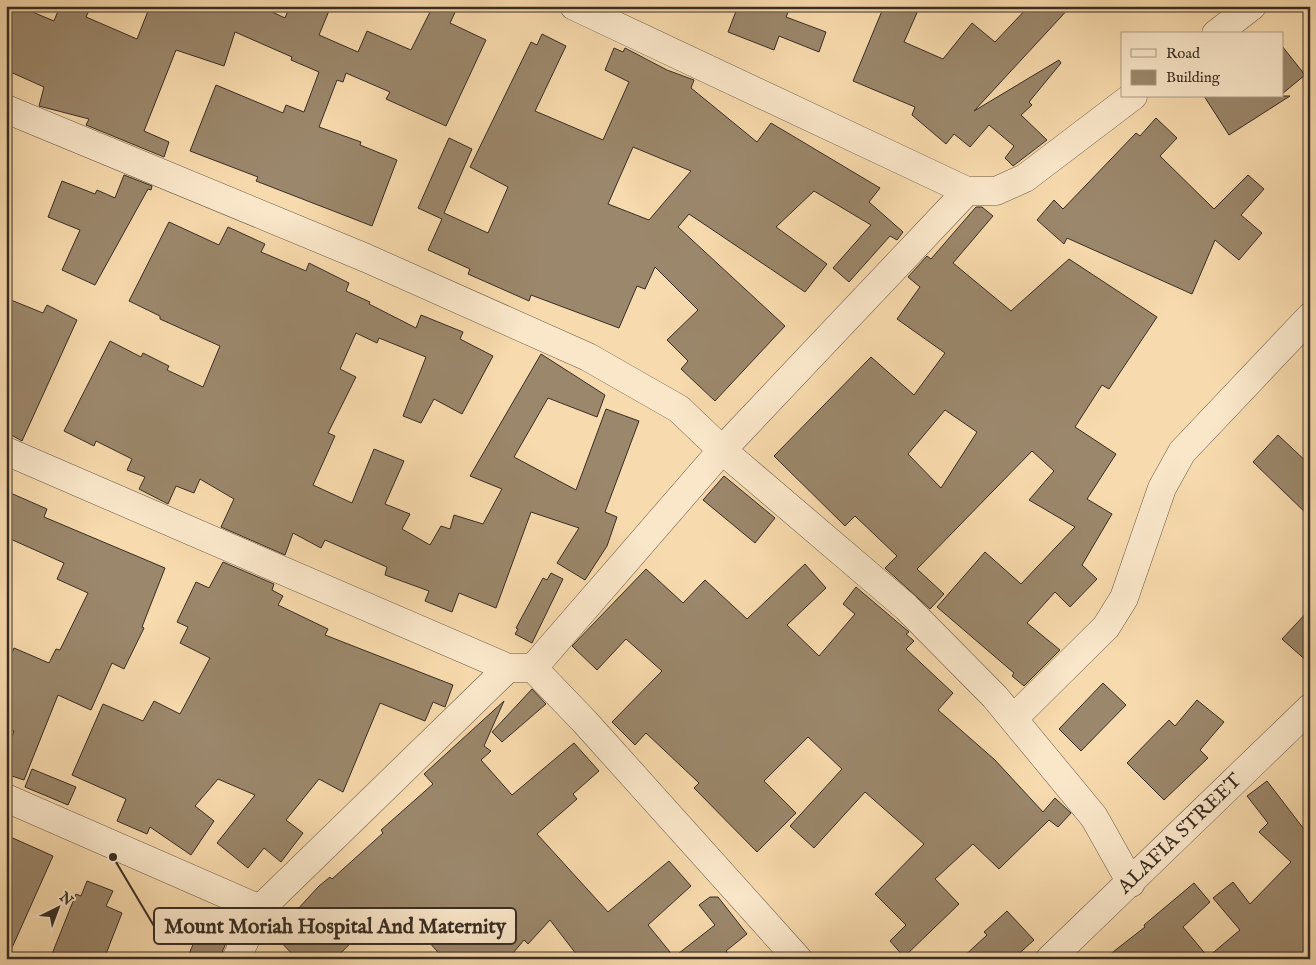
<svg xmlns="http://www.w3.org/2000/svg" width="1316" height="965" viewBox="0 0 1316 965" font-family="'IM FELL English',serif">
<rect width="100%" height="100%" fill="#f7daad"/>
<filter id="stains"><feTurbulence type="fractalNoise" baseFrequency=".004" numOctaves="4"/><feColorMatrix values="0 0 0 0 .2 0 0 0 0 .09 0 0 0 0 .02 0 0 0 .5 -.17"/></filter>
<radialGradient id="worn" r=".72"><stop offset=".6" stop-color="#630" stop-opacity="0"/><stop offset="1" stop-color="#630" stop-opacity=".3"/></radialGradient>
<!-- building -->
<path fill="#9b876b" stroke="#382d24" fill-rule="evenodd" d="M6,6H18L54,21L60,6H91L86,17L137,39L150,6H259L285,18L290,6H331L319,35L358,52L367,31L411,50L433,6H458L450,23L486,40L446,126L386,99L390,92L346,73L343,82L337,80L319,127L361,142L360,145L397,160L372,226L256,181L258,177L190,151L216,85L283,113L286,105L304,112L319,72L291,60L292,57L235,32L224,66L176,50L144,131L169,142L164,157L86,125L89,119L39,106L44,87L6,70Z
M738,6H791L786,17L826,32L819,52L779,36L774,50L728,32Z
M884,6H920L904,42L943,59L972,23L995,42L1029,6H1071L974,111L1059,60L1061,63L1029,102L1032,105L1021,115L1047,140L1013,166L1005,158L1014,146L989,125L970,147L954,134L946,144L912,115L915,107L853,81Z
M542,34L566,46L535,111L603,140L629,82L605,70L614,48L623,52L625,48L667,70L694,80L691,88L757,142L771,123L880,188L869,202L903,232L897,240L890,236L849,282L833,268L871,225L814,191L776,227L827,264L805,292L689,214L678,227L785,326L715,401L681,369L688,361L667,340L698,310L655,267L645,289L637,286L619,328L531,295L529,301L468,274L470,269L428,250L442,219L418,208L449,138L472,149L444,213L488,233L508,187L470,167L531,42L537,45ZM633,147L691,171L649,220L608,204Z
M1282,46L1305,75L1282,94Z
M1204,96H1290L1229,135Z
M1156,118L1177,138L1160,156L1214,209L1248,175L1264,189L1241,215L1262,233L1239,260L1215,240L1192,294L1067,238L1064,244L1037,220L1054,200L1063,209L1136,133L1140,136Z
M124,175L152,186L151,190L148,189L95,285L62,270L80,230L48,217L62,181L95,194L97,190L115,198Z
M976,207H982L993,216L953,263L1011,311L1069,259L1157,317L1109,389L1102,385L1075,427L1116,454L1087,499L1112,514L1082,565L1097,579L1070,607L1055,592L1027,623L1060,650L1024,686L1012,676L1014,673L937,607L985,552L1021,584L1075,527L1029,500L1054,471L1032,451L917,569L944,594L930,609L885,568L897,556L855,516L845,526L774,456L871,357L914,395L945,353L897,319L920,287L908,277L927,256L931,259ZM945,410L977,432L941,488L908,454Z
M169,222L219,245L228,227L265,244L261,252L306,271L309,263L349,283L346,291L370,302L369,304L416,328L421,315L463,332L460,339L493,356L462,414L434,399L421,423L403,416L426,357L379,338L377,343L356,333L340,369L356,377L328,433L335,436L313,485L352,503L374,449L404,461L385,504L410,514L402,529L430,545L441,526L450,529L454,515L483,524L502,489L470,476L541,354L605,395L597,417L548,398L514,457L576,490L606,409L639,421L605,512L617,517L607,546L585,580L557,563L579,528L531,512L496,608L459,593L452,612L425,601L429,591L385,575L387,567L325,540L321,548L293,533L285,555L221,527L234,499L200,479L194,493L176,486L168,504L139,489L145,477L127,470L132,459L96,441L94,446L64,431L110,341L141,357L143,353L169,366L167,370L203,387L220,346L160,319V316L129,301Z
M6,298L43,313L47,305L77,320L22,441L6,432Z
M1278,435L1310,465V517L1253,462Z
M724,476L775,518L755,543L703,500Z
M6,491L47,509L44,517L165,568L142,627L144,628L124,669L112,663L91,710L58,695L24,780L6,774V752L14,731L6,728V666L14,648L49,663L56,649L60,650L88,593L57,579L64,563L6,537Z
M223,562L274,584L272,590L283,596L278,605L328,629L325,635L453,685L445,707L433,702L425,721L380,703L343,792L319,779L286,820L303,833L281,862L264,848L248,868L217,843L255,795L218,779L195,806L214,821L191,855L150,827L147,834L117,821L126,799L72,775L103,704L143,721L154,701L180,714L210,658L180,643L188,627L177,622L196,582L209,588Z
M805,564L826,588L787,625L819,656L855,614L843,604L856,587L909,632L906,634L914,641L906,649L953,693L938,710L995,760L1043,812L1055,798L1071,813L1058,827L1049,820L999,869L973,844L935,879L959,904L904,957L890,941L906,925L875,894L924,844L865,792L814,848L790,826L842,769L808,737L764,781L796,813L757,852L694,788L699,783L646,733L635,745L612,722L662,671L626,639L597,670L572,646L646,569L683,603L705,580L747,619Z
M551,573L563,579L532,643L515,634L518,629L516,628L543,578L547,580Z
M1310,609V664L1282,639Z
M1103,683L1126,705L1081,751L1059,729Z
M532,689L546,704L502,742L492,732Z
M1197,700L1224,722L1200,750L1208,758L1164,800L1127,763L1169,720L1175,726Z
M504,701L484,746L491,751L481,760L512,795L574,743L599,771L573,794L577,799L537,834L608,912L669,861L691,886L648,925L674,957L715,925L699,905L710,897H718L747,934L726,951L733,959H580L550,920L528,944L524,940L508,959H444L414,925L403,935L381,912L335,959H297L276,937L300,914L296,911L319,886L330,877L332,879L383,833L381,830L433,784L424,774Z
M32,769L76,787L68,805L25,787Z
M1267,781L1310,837V959H1104L1145,927L1144,925L1194,883L1210,902L1183,927L1208,957L1240,930L1213,898L1233,882L1250,904L1291,862L1259,832L1268,823L1247,796Z
M6,835L53,856L7,959H6Z
M87,881L113,891L106,906L122,913L104,959H50L76,894L81,896Z
M1007,911L1034,940L1013,959H961L987,935L984,932Z
M206,913L234,925L219,959H187Z"/>
<g fill="none" stroke-linecap="round" stroke-linejoin="round">
<!-- minor casing -->
<g stroke="#685846" stroke-width="29">
<path id="minor" d="M574,6L967,191H996L1025,178L1133,96
M1216,34L1252,6
M6,109L366,258L588,357L679,409L722,450L906,607L995,697L1094,817L1131,883
M6,451L508,668
M533,668L585,722L798,959
M1013,719L1106,627L1124,598L1162,488L1182,452L1310,317
M6,798L260,909
M236,959L260,909L508,668H533L722,450L967,191
M1050,959L1310,708"/>
</g>
<!-- minor -->
<use href="#minor" stroke="#fae7ca" stroke-width="28"/>
</g>
<g text-anchor="middle" dominant-baseline="central" stroke-width="4" stroke-linejoin="round" paint-order="stroke">
<!-- street labels -->
<g font-size="20" fill="#382d24" stroke="#fae7ca">
<text transform="translate(1180 834) rotate(-44)">ALAFIA STREET</text>
</g>
</g>
<!-- callouts -->
<path fill="none" stroke="#382d24" stroke-width="2" d="M113 857L154 926"/>
<circle fill="#382d24" stroke="#fae7ca" stroke-width="2" cx="113" cy="857" r="5"/>
<rect fill="#fae7ca" stroke="#382d24" stroke-width="2" x="154" y="908" width="362" height="36" rx="5"/>
<g font-size="21" text-anchor="middle" font-weight="bold" fill="#382d24">
<text x="335" y="933">Mount Moriah Hospital And Maternity</text>
</g>
<!-- margin -->
<rect width="1316" height="965" fill="none" stroke="#f7daad" stroke-width="25"/>
<rect x="8" y="8" width="1301" height="950" fill="none" stroke="#382d24" stroke-width="2.5"/>
<rect x="12" y="12" width="1291" height="940" fill="none" stroke="#382d24"/>
<!-- legend -->
<rect x="1121" y="32" width="162" height="65" fill="#fae7ca" stroke="#ac9d88"/>
<rect x="1131" y="49" width="25" height="8" fill="#fae7ca" stroke="#ac9d88"/>
<text x="1166" y="58" font-size="15" fill="#382d24">Road</text>
<rect x="1131" y="70" width="25" height="15" fill="#9b876b" stroke="#ac9d88"/>
<text x="1166" y="82" font-size="15" fill="#382d24">Building</text>
<!-- north arrow -->
<g transform="translate(58 908) rotate(42)" stroke="#fae7ca" stroke-width="4" paint-order="stroke">
<path d="M0-4L9 19L0 12L-9 19Z" fill="#382d24"/>
<text y="-8" font-size="14" font-weight="bold" text-anchor="middle" fill="#382d24">N</text>
</g>
<rect width="100%" height="100%" filter="url(#stains)"/>
<rect width="100%" height="100%" fill="url(#worn)"/>
</svg>
